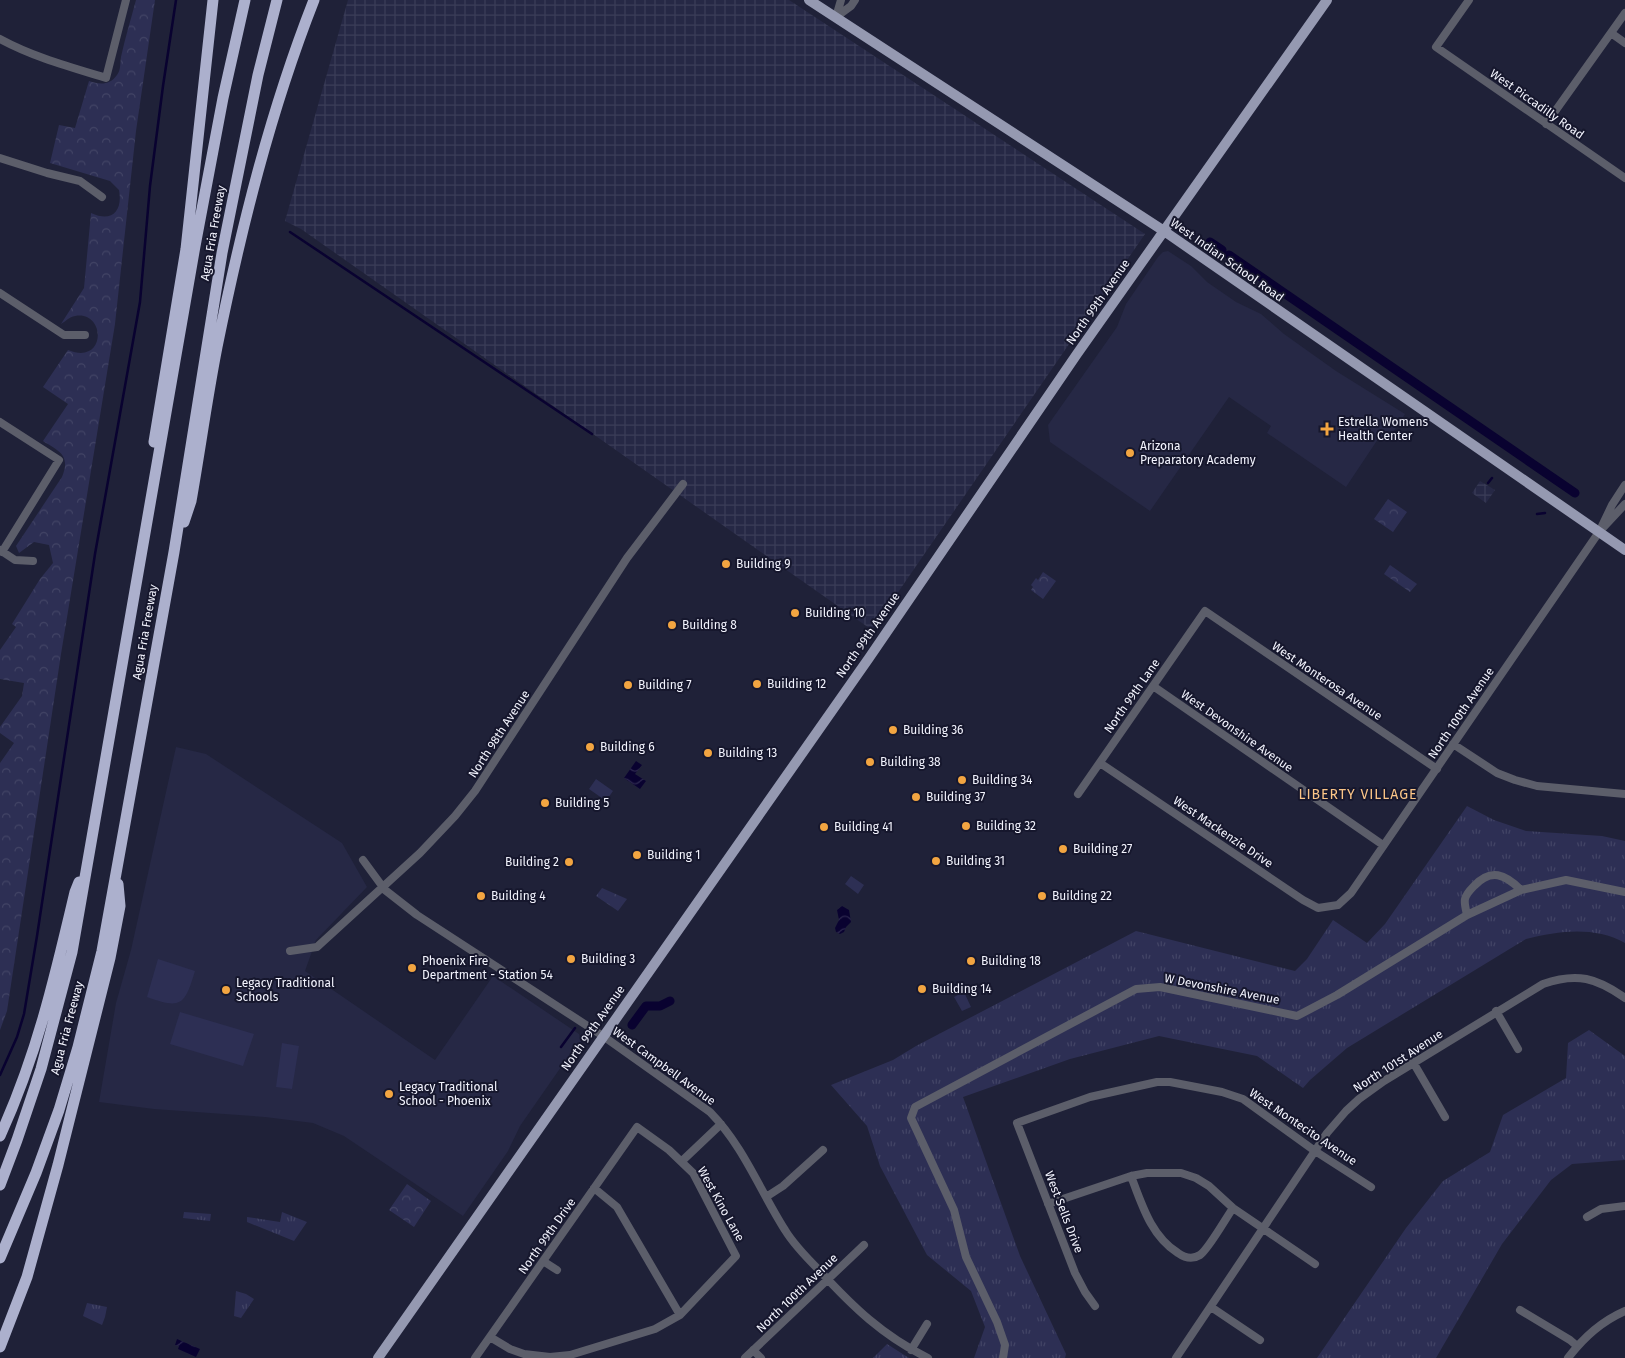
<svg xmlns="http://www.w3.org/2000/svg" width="1625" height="1358" viewBox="0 0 1625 1358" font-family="'Fira Sans',sans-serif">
<defs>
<pattern id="industrial-grid" width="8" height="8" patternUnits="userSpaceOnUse" patternTransform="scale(1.25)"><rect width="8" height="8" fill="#262845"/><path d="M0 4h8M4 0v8" fill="none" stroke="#3b3d58"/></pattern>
<pattern id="grass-tufts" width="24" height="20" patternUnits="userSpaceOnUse" patternTransform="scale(1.25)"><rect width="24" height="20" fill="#2d2f54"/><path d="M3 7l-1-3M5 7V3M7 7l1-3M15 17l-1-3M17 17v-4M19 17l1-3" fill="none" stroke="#424465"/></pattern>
<pattern id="park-crowns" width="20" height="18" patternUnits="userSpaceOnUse" patternTransform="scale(1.25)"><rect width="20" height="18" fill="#2d2f54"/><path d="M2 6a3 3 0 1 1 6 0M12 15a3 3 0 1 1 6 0" fill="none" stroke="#424465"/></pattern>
<pattern id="water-waves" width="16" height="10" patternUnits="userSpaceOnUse" patternTransform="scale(1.25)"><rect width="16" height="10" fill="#090230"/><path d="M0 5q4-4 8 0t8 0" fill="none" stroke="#2d284f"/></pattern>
</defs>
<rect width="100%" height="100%" fill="#1f2138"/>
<!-- built -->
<path fill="#262845" d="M1168,251L1191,266L1207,282L1236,302L1261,314L1284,334L1336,371L1405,414L1387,441L1380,436L1346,487L1267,433L1271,426L1229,397L1150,511L1050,442L1048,425L1117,327L1126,304L1158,257L1163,252Z
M176,747L206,754L342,843L367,887L316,940L305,971L435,1060L493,976L579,1034L581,1041L580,1047L561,1067L520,1126L508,1151L463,1216L344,1136L313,1123L265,1117L154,1109L99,1102L116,1003L131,950Z"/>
<!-- industrial -->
<path fill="url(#industrial-grid)" d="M348,0H789L1145,234L872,630L301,229L285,221Z
M1480,481L1495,490L1486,503L1472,493Z"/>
<!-- grass -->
<path fill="url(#grass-tufts)" d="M1467,806L1494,820L1526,831L1602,836L1625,841V943C1594,926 1559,931 1526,939L1347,1048L1310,1080L1303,1088L1257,1056L1159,1036L1070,1059L963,1097L1020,1256L1066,1354L1065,1358H974L985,1327L971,1291L927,1255L880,1166L867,1126L831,1085L893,1060L916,1046L1136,931L1295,971L1307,959L1333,920L1367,943L1385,924Z
M1589,1030L1625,1056V1160L1572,1164L1551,1180L1502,1244L1436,1358H1317L1406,1228L1443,1181L1490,1152L1503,1115L1566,1078L1568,1043Z
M184,1212L211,1214L210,1221L183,1218Z
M282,1212L307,1222L294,1241L247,1222V1217L280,1222Z
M236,1291L246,1294L254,1299L241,1318L234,1316Z
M87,1303L107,1307L105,1317L102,1325L83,1316Z
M887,1344L909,1358H873Z"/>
<!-- park -->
<path fill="url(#park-crowns)" d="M136,0H155L136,131L115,324L61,654L7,1011L0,1030V763L14,743L0,733V727L22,696L24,683L0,679V650L16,627L12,624L40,579L53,563L49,545L34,542L19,553L16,546L62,477C71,455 59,451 43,441L68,404L43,387L68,350C107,366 106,310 75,316C69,317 66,321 61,324L84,288L91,213C112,223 123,211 119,190L110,181L50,163L59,125L75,128L89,81C100,85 110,85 117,75C121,70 120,63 121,57C125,38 131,19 136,0Z
M1388,499L1407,512L1393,532L1374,519Z
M1390,565L1417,584L1410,592L1384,574Z
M1043,572L1056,581L1043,599L1031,590L1033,587L1031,585L1036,578L1038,580Z
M602,888L627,899L618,911L596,896Z
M407,1184L431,1201L414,1227L389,1210Z"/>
<!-- pitch -->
<path fill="#2d2f54" d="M596,779L613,791L606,801L589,789Z
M851,876L864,885L858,894L845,884Z
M158,959L195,971C185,1004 182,1010 147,997Z
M964,992L971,1007L962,1011L954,997Z
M180,1012L254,1034L243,1066L170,1044Z
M282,1043L299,1046L292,1089L276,1087Z"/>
<!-- water -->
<path fill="url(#water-waves)" d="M636,761L642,765L635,774L646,781L640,789L624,778Z
M842,906L849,910L851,922L846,927L844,932L840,934L836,932L835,928L839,920L837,910Z
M177,1339L200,1349L196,1357L178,1349L179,1346L175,1345Z"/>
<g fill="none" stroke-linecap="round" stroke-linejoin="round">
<!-- stream -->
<path stroke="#090230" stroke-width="2.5" d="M290,232L592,434
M1488,483L1492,478
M1537,514L1545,513
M561,1047L575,1028
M0,1075L17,1037L24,1014L37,936L95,554L140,302L150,186L163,86L176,0"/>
<!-- canal -->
<path stroke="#090230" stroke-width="9" d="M1210,242L1222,250
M1229,255L1575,493
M632,1025L646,1006H660L670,1001"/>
<!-- minor -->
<path stroke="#5c5e6a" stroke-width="8" d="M1469,0L1436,47L1625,178
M836,17L851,6L855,0
M836,17L841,0
M1611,33L1625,43
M0,39C33,57 70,67 106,78L126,0
M1546,124L1625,13
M0,158L47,173L80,181L102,197
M0,293L64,335H85
M0,422L59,460L2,552
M1602,526L1612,505L1625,485
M0,550L15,560L33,561
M1153,686L1383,845
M1453,744L1497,773L1515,780L1537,786L1625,794
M1100,763L1303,900L1318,908L1338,905L1351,893L1599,532L1625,504
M1078,794L1205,611L1437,769
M363,860L385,890L417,915L603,1036L710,1112C744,1147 759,1189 785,1230C794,1245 807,1258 819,1270C853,1307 883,1336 928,1358
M1467,915C1466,910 1464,903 1465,899C1466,894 1471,889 1474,886C1491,868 1505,874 1521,890
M290,951L317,947L420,853L455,816L475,791L627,558L683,484
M1496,1011L1518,1049
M1413,1062L1445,1117
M682,1161L721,1124
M1131,1176C1142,1205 1151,1236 1178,1253C1185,1258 1192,1260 1200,1255C1208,1250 1226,1218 1233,1208
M594,1188L617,1207L680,1315
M766,1197L783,1186L823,1150
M1048,1204L1131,1176L1147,1173H1181L1196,1178L1209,1186L1233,1208L1315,1264
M1587,1217L1601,1209L1625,1206
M543,1261L557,1270
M1095,1306L1085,1292L1075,1273L1017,1123L1090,1097L1157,1082H1170L1222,1092L1243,1099L1315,1151L1371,1187
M1211,1307L1260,1340
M1520,1310L1570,1340L1577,1346
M753,1350L761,1358
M911,1350L927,1324
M475,1358C529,1281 583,1204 637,1127L669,1150L693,1173L736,1256L680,1315L655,1329L570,1355L550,1357L524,1354L510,1349L490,1337
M745,1358L864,1245
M1003,1358L1005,1345L997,1322L966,1257L954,1210L911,1118L915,1107L1136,989L1160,987L1297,1016L1337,995L1467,915L1521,890L1566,880L1625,892
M1176,1358L1327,1133L1346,1111L1359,1099L1384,1081L1543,984C1577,972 1597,978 1625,998
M1568,1358C1583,1338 1602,1321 1625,1311"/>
<!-- major -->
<path stroke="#9599b1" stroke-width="10" d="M809,0L1164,231L1625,550
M378,1358L869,658L1077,354L1327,0"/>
<!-- highway -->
<path stroke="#acb0cd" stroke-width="11" d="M154,442L186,249L213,0
M184,522L191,501C200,450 207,398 217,347C241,229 270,112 314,0
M0,1136C37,1055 55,977 75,892L79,882
M0,1185L17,1140L41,1069L72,952L195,246L223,98L245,0
M0,1258L36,1173L59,1110L78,1047L102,951L174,552L222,253L258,75L277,0
M0,1347L27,1277L58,1165L110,958L120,906L118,884"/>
</g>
<!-- markers -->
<g fill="#f2a541" stroke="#16172d" stroke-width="2">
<path d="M1324.5 421.5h5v5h5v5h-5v5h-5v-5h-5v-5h5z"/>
<circle cx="1130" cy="453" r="5"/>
<circle cx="726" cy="564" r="5"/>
<circle cx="795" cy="613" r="5"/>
<circle cx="672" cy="625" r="5"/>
<circle cx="757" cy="684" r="5"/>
<circle cx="628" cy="685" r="5"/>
<circle cx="893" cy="730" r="5"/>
<circle cx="590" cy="747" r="5"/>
<circle cx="708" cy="753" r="5"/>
<circle cx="870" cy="762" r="5"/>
<circle cx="962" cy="780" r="5"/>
<circle cx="916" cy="797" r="5"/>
<circle cx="545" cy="803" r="5"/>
<circle cx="966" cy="826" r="5"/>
<circle cx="824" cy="827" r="5"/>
<circle cx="1063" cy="849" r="5"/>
<circle cx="637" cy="855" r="5"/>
<circle cx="936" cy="861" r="5"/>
<circle cx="569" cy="862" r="5"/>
<circle cx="481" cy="896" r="5"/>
<circle cx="1042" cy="896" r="5"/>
<circle cx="571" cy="959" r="5"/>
<circle cx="971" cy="961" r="5"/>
<circle cx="412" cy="968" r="5"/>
<circle cx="922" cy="989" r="5"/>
<circle cx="226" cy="990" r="5"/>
<circle cx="389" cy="1094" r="5"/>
</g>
<g text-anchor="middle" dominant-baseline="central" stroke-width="4" stroke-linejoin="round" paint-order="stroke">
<!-- street labels -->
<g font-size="12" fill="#f3f4fe" stroke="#16172d">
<text transform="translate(1537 104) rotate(35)">West Piccadilly Road</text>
<text transform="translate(213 233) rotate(-80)">Agua Fria Freeway</text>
<text transform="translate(1227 260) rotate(35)">West Indian School Road</text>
<text transform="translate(1098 302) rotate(-55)">North 99th Avenue</text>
<text transform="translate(145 632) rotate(-80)">Agua Fria Freeway</text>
<text transform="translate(868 635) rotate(-55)">North 99th Avenue</text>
<text transform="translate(1327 681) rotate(34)">West Monterosa Avenue</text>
<text transform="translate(1132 696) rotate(-55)">North 99th Lane</text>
<text transform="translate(1461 713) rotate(-56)">North 100th Avenue</text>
<text transform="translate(1237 731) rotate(35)">West Devonshire Avenue</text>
<text transform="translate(499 734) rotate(-57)">North 98th Avenue</text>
<text transform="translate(1223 832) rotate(34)">West Mackenzie Drive</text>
<text transform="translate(1222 989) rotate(11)">W Devonshire Avenue</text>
<text transform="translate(67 1028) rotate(-75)">Agua Fria Freeway</text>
<text transform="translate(593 1028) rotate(-55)">North 99th Avenue</text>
<text transform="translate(1398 1061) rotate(-33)">North 101st Avenue</text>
<text transform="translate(664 1066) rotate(36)">West Campbell Avenue</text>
<text transform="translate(1303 1127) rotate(34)">West Montecito Avenue</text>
<text transform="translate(721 1204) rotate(61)">West Kino Lane</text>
<text transform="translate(1064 1212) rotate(69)">West Sells Drive</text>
<text transform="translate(547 1236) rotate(-55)">North 99th Drive</text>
<text transform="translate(797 1293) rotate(-44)">North 100th Avenue</text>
</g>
<!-- poi labels -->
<g font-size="12" fill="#f3f4fe" stroke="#16172d" text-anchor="start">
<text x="1338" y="422">Estrella Womens<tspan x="1338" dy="14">Health Center</tspan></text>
<text x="1140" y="446">Arizona<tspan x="1140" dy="14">Preparatory Academy</tspan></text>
<text x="736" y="564">Building 9</text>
<text x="805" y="613">Building 10</text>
<text x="682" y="625">Building 8</text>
<text x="767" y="684">Building 12</text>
<text x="638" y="685">Building 7</text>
<text x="903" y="730">Building 36</text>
<text x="600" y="747">Building 6</text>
<text x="718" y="753">Building 13</text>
<text x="880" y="762">Building 38</text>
<text x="972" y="780">Building 34</text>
<text x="926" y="797">Building 37</text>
<text x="555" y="803">Building 5</text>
<text x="976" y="826">Building 32</text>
<text x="834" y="827">Building 41</text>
<text x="1073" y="849">Building 27</text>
<text x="647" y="855">Building 1</text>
<text x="946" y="861">Building 31</text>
<text x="559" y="862" text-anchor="end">Building 2</text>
<text x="491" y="896">Building 4</text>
<text x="1052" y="896">Building 22</text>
<text x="581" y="959">Building 3</text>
<text x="422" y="961">Phoenix Fire<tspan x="422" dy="14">Department - Station 54</tspan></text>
<text x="981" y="961">Building 18</text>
<text x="236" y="983">Legacy Traditional<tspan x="236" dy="14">Schools</tspan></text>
<text x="932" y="989">Building 14</text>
<text x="399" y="1087">Legacy Traditional<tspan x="399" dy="14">School - Phoenix</tspan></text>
</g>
<!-- neighbourhood labels -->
<g font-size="14" letter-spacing="1" fill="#fbc587" stroke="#16172d">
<text x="1358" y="794">LIBERTY VILLAGE</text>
</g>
</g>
</svg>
